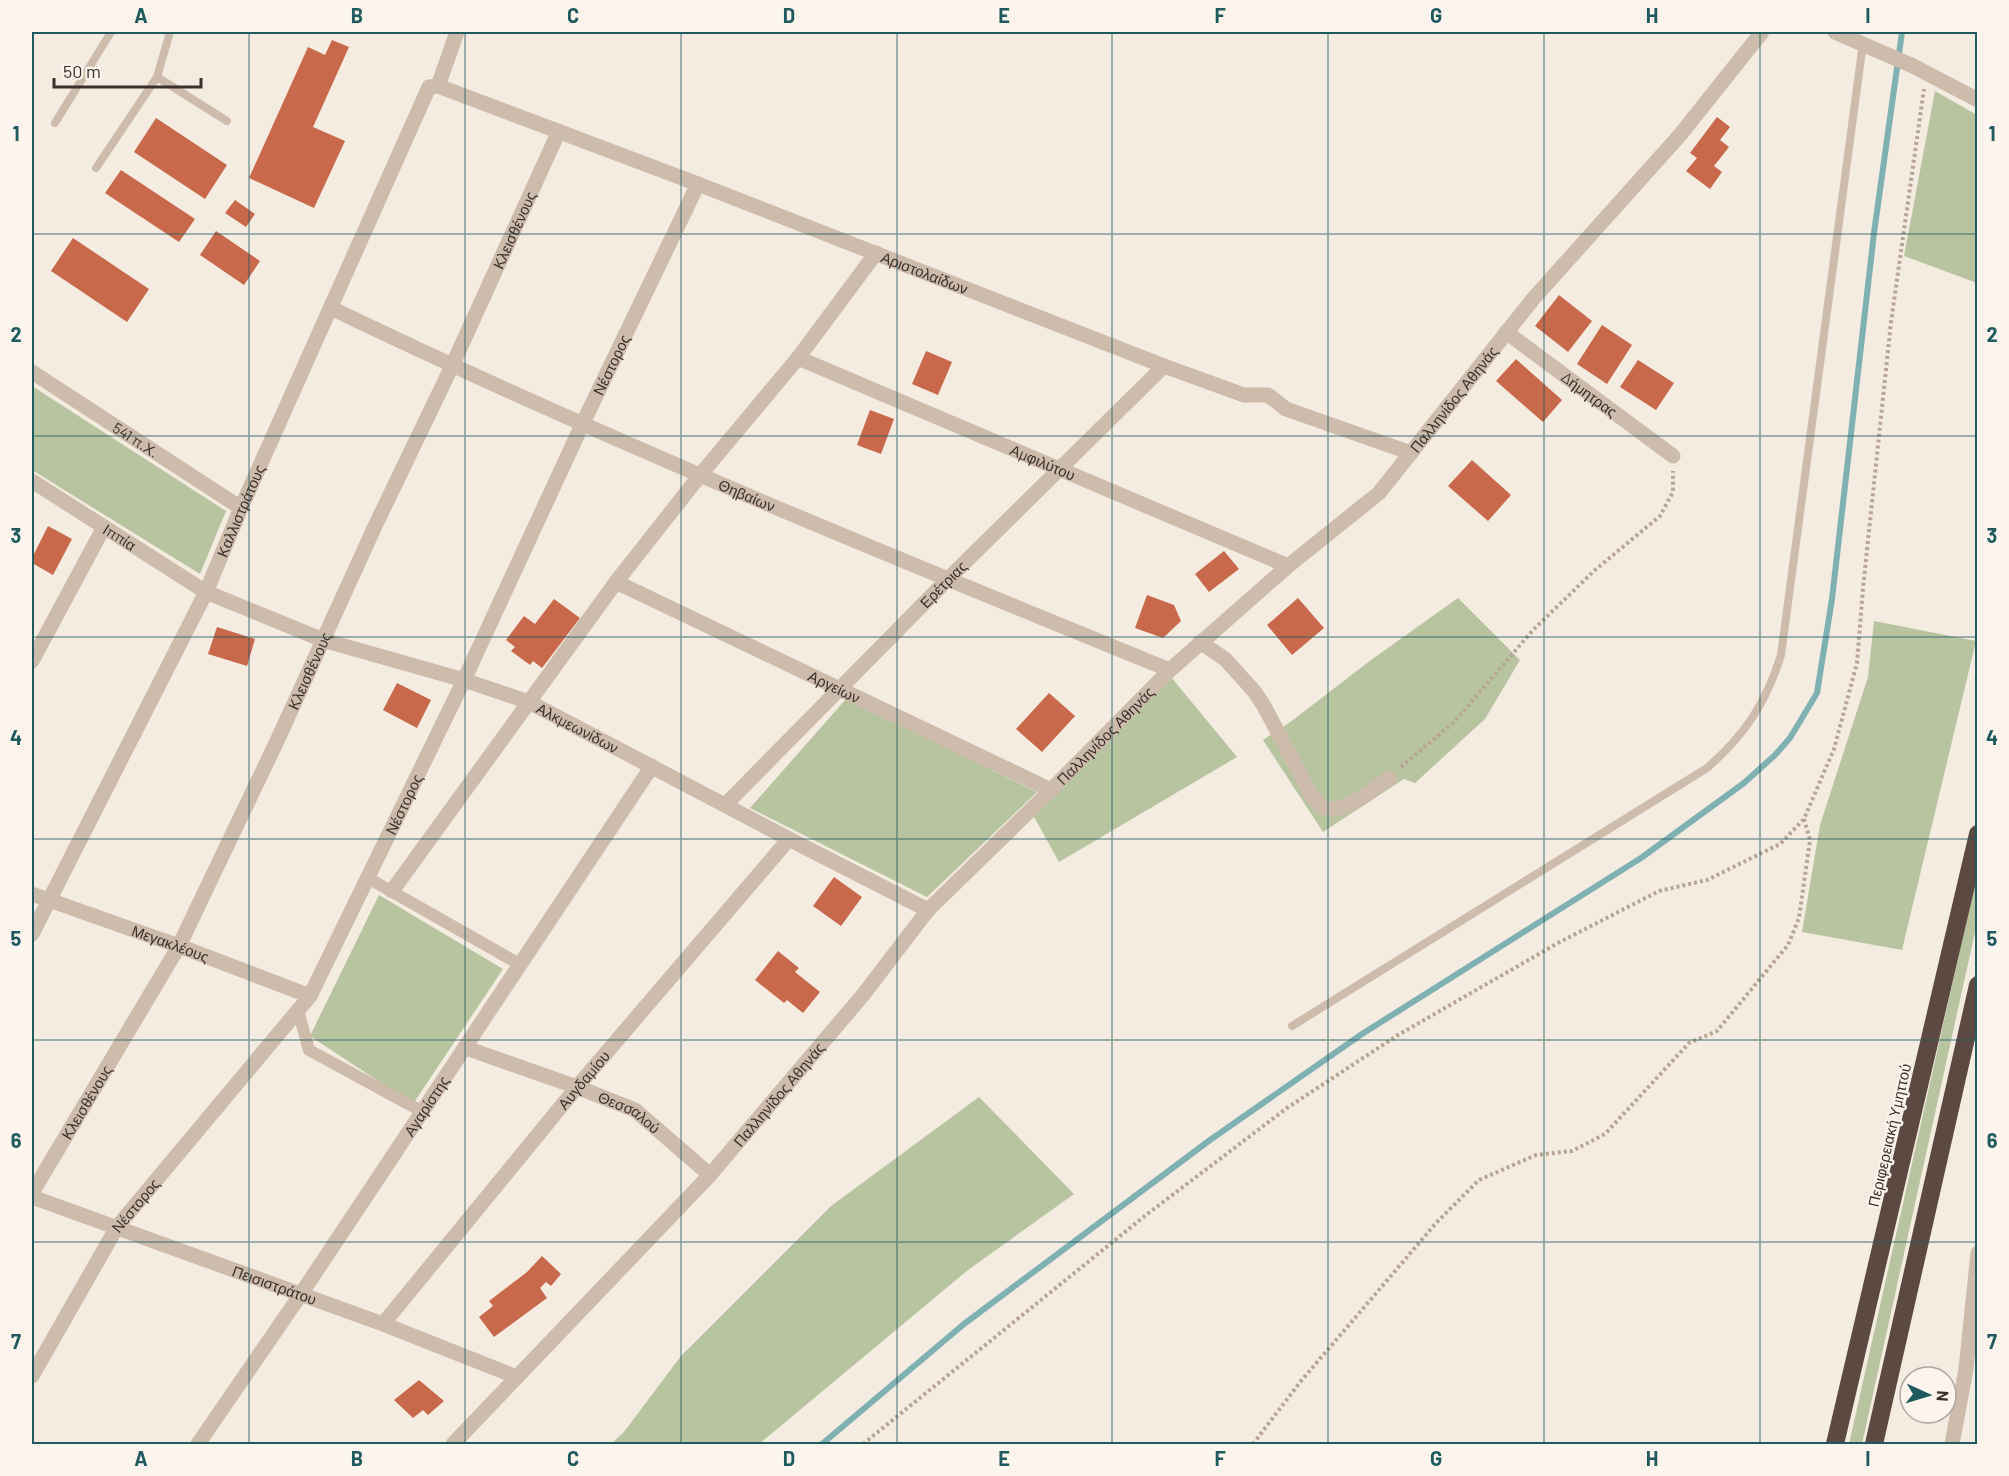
<svg xmlns="http://www.w3.org/2000/svg" width="2009" height="1476" viewBox="0 0 2009 1476" font-family="Barlow,sans-serif">
<rect width="100%" height="100%" fill="#f4ebe1"/>
<!-- green -->
<path fill="#b8c4a0" d="M1935,91L1977,115V283L1904,256Z
M32,386L226,511L200,574L32,470Z
M1458,598L1520,660L1485,719L1415,783L1404,779L1323,832L1263,740L1289,723L1371,660Z
M1874,621L1976,641L1902,950L1802,932L1820,825L1868,677Z
M1171,677L1237,757L1059,862L1033,815Z
M846,699L1037,792L927,897L750,808Z
M1977,874V923L1862,1444H1849Z
M379,895L503,969L413,1104L310,1036Z
M979,1097L1074,1194L968,1270L759,1444H611L624,1432L681,1356L831,1206Z"/>
<g fill="none" stroke-linecap="round" stroke-linejoin="round">
<!-- stream -->
<path stroke="#7fb0b2" stroke-width="6" d="M822,1444L964,1324L1210,1140L1362,1034L1641,858L1744,783L1775,755L1790,738L1817,693L1832,599L1874,233L1902,32"/>
</g>
<!-- building -->
<path fill="#c8694b" d="M332,40L349,47L313,127L345,141L314,208L249,178L308,47L325,55Z
M1717,117L1730,127L1720,140L1729,147L1714,166L1722,172L1710,189L1686,171L1697,158L1690,153Z
M156,118L227,165L205,199L134,152Z
M121,170L195,219L179,242L105,193Z
M235,200L255,214L246,227L225,213Z
M216,231L260,261L244,285L200,255Z
M73,238L149,289L127,322L51,271Z
M1559,295L1592,321L1568,352L1535,326Z
M1602,325L1632,345L1607,384L1577,364Z
M926,351L952,362L938,395L912,384Z
M1516,359L1562,400L1543,422L1496,381Z
M1638,360L1674,383L1656,410L1620,387Z
M870,410L894,419L881,454L857,445Z
M1472,460L1511,495L1488,521L1448,486Z
M48,526L72,539L53,575L32,563V558Z
M1224,551L1239,569L1209,592L1195,574Z
M1147,595L1174,605L1181,621L1163,638L1135,628Z
M1298,598L1324,628L1292,655L1267,625Z
M554,599L580,618L542,668L533,661L530,665L511,651L515,647L506,640L524,616L535,624Z
M217,627L255,639L247,666L208,654Z
M397,683L431,700L417,728L383,710Z
M1049,693L1075,716L1042,752L1016,729Z
M834,877L862,897L841,926L813,906Z
M778,951L799,968L795,972L820,992L803,1013L787,1000L784,1003L755,980Z
M542,1256L561,1274L551,1286L546,1282L540,1288L547,1298L494,1337L479,1317L493,1306L489,1301L527,1272Z
M419,1380L444,1401L428,1415L423,1410L413,1418L394,1400Z"/>
<g fill="none" stroke-linecap="round" stroke-linejoin="round">
<!-- path -->
<path stroke="#b9a596" stroke-width="4" stroke-dasharray="3 3" stroke-linecap="butt" d="M1401,767L1454,722L1533,630L1595,570L1660,516L1673,492V471
M863,1444L1146,1215L1287,1108L1398,1035L1558,943L1659,891L1707,880L1780,844L1804,819L1834,749L1857,663L1863,588L1891,322L1924,89
M1253,1444L1301,1381L1437,1222L1479,1180L1536,1155L1572,1151L1605,1134L1689,1043L1717,1031L1788,945L1799,918L1810,840L1804,819"/>
<!-- service -->
<path stroke="#cdbbac" stroke-width="8" d="M157,77L227,121
M55,123L111,32
M96,168L157,77L170,32
M1292,1026L1707,768C1745,735 1766,703 1781,655L1863,43"/>
<!-- pedestrian -->
<path stroke="#cdbbac" stroke-width="12" d="M368,878L521,965
M298,1011L309,1050L423,1112"/>
<!-- minor -->
<g stroke="#cdbbac" stroke-width="15">
<path d="M438,86L457,32"/>
<path id="s1" d="M331,308C605,440 888,555 1170,670"/>
<path id="s2" d="M1506,332L1673,456"/>
<path id="s3" d="M798,358L1288,566"/>
<path id="s4" d="M32,372L241,508"/>
<path id="s5" d="M616,582L1051,790"/>
<path d="M1200,642L1225,659L1254,691L1264,706L1312,797C1315,800 1319,805 1323,807C1342,817 1374,788 1390,778"/>
<path d="M32,661L104,527"/>
<path id="s6" d="M726,804L948,579L1164,366"/>
<path d="M392,891L616,582L701,474L798,358L876,253"/>
<path id="s7" d="M32,894L179,946L310,996"/>
<path id="s8" d="M32,934L206,592L241,508L429,87L438,86L698,184L1164,366L1244,395H1268L1286,409L1411,453"/>
<path id="s9" d="M466,1048L577,1087L635,1110L710,1175"/>
<path id="s10" d="M32,1193L179,946L277,741L376,524L452,366L559,131"/>
<path id="s11" d="M32,1197L383,1324L517,1377"/>
<path id="s12" d="M383,1324L577,1087L789,839"/>
<path id="s13" d="M32,1376L117,1227L310,996L464,680L582,425L698,184"/>
<path id="s14" d="M198,1444L301,1294L652,766"/>
</g>
<!-- tertiary -->
<g stroke="#cdbbac" stroke-width="15">
<path d="M1835,32L1913,66L1978,100"/>
<path id="s15" d="M32,481L206,592L323,640L464,680L529,702L789,839L928,910"/>
<path id="s16" d="M453,1444L710,1175L863,995L928,910L1051,790L1170,670L1288,566L1379,493L1533,299L1680,135L1762,32"/>
<path d="M1952,1444L1966,1369L1978,1253"/>
</g>
<!-- motorway -->
<path stroke="#5c4a42" stroke-width="18" d="M1835,1444L1978,834
M1874,1444L1978,985"/>
</g>
<!-- grid -->
<path fill="none" stroke="#1f5a5e" stroke-width="1.5" stroke-opacity="0.55" d="M249,32V1444M465,32V1444M681,32V1444M897,32V1444M1112,32V1444M1328,32V1444M1544,32V1444M1760,32V1444M32,234H1978M32,436H1978M32,637H1978M32,839H1978M32,1040H1978M32,1242H1978"/>
<g text-anchor="middle" dominant-baseline="central" stroke-width="4.5" stroke-linejoin="round" paint-order="stroke">
<!-- street labels -->
<g font-size="15" fill="#3b302b" stroke="#fbf5ee">
<text stroke="none"><textPath href="#s10" startOffset="1078">Κλεισθένους</textPath></text>
<text stroke="none"><textPath href="#s8" startOffset="1466">Αριστολαίδων</textPath></text>
<text stroke="none"><textPath href="#s13" startOffset="1172">Νέστορος</textPath></text>
<text stroke="none"><textPath href="#s2" startOffset="104">Δήμητρας</textPath></text>
<text stroke="none"><textPath href="#s16" startOffset="1450">Παλληνίδος Αθηνάς</textPath></text>
<text stroke="none"><textPath href="#s4" startOffset="124">541 π.Χ.</textPath></text>
<text stroke="none"><textPath href="#s3" startOffset="266">Αμφιλύτου</textPath></text>
<text stroke="none"><textPath href="#s1" startOffset="456">Θηβαίων</textPath></text>
<text stroke="none"><textPath href="#s8" startOffset="472">Καλλιστράτους</textPath></text>
<text stroke="none"><textPath href="#s15" startOffset="104">Ιππία</textPath></text>
<text stroke="none"><textPath href="#s6" startOffset="309">Ερέτριας</textPath></text>
<text stroke="none"><textPath href="#s10" startOffset="592">Κλεισθένους</textPath></text>
<text stroke="none"><textPath href="#s5" startOffset="242">Αργείων</textPath></text>
<text stroke="none"><textPath href="#s15" startOffset="603">Αλκμεωνίδων</textPath></text>
<text stroke="none"><textPath href="#s16" startOffset="964">Παλληνίδος Αθηνάς</textPath></text>
<text stroke="none"><textPath href="#s13" startOffset="686">Νέστορος</textPath></text>
<text stroke="none"><textPath href="#s7" startOffset="147">Μεγακλέους</textPath></text>
<text stroke="none"><textPath href="#s12" startOffset="316">Αυγδαμίου</textPath></text>
<text stroke="none"><textPath href="#s16" startOffset="478">Παλληνίδος Αθηνάς</textPath></text>
<text stroke="none"><textPath href="#s10" startOffset="106">Κλεισθένους</textPath></text>
<text stroke="none"><textPath href="#s14" startOffset="408">Αγαρίστης</textPath></text>
<text stroke="none"><textPath href="#s9" startOffset="176">Θεσσαλού</textPath></text>
<text transform="translate(1889 1135) rotate(-77)">Περιφερειακή Υμηττού</text>
<text stroke="none"><textPath href="#s13" startOffset="200">Νέστορος</textPath></text>
<text stroke="none"><textPath href="#s11" startOffset="258">Πεισιστράτου</textPath></text>
</g>
</g>
<!-- border -->
<rect width="2009" height="1476" fill="none" stroke="#fbf5ee" stroke-width="66"/>
<!-- north arrow -->
<g transform="translate(1928 1395) rotate(94)"><circle r="28" fill="#fbf5ee" stroke="#aea6a0" stroke-width="1.5"/>
<path d="M0-4.5L10 22L0 15L-10 22Z" fill="#1f5a5e"/>
<text y="-9" font-size="16" font-weight="bold" text-anchor="middle" fill="#3b302b">N</text>
</g>
<!-- scale -->
<path d="M54 78v9h147v-9" fill="none" stroke="#3b302b" stroke-width="3"/>
<text x="63" y="78" font-size="18" fill="#3b302b" stroke="#fbf5ee" stroke-width="4.5" paint-order="stroke">50 m</text>
<rect x="33" y="33" width="1943" height="1410" fill="none" stroke="#1f5a5e" stroke-width="2"/>
<g font-size="20" text-anchor="middle" font-weight="bold" fill="#1f5a5e">
<text x="141" y="23">A</text>
<text x="357" y="23">B</text>
<text x="573" y="23">C</text>
<text x="789" y="23">D</text>
<text x="1004" y="23">E</text>
<text x="1220" y="23">F</text>
<text x="1436" y="23">G</text>
<text x="1652" y="23">H</text>
<text x="1868" y="23">I</text>
<text x="16" y="141">1</text>
<text x="1992" y="141">1</text>
<text x="16" y="342">2</text>
<text x="1992" y="342">2</text>
<text x="16" y="543">3</text>
<text x="1992" y="543">3</text>
<text x="16" y="745">4</text>
<text x="1992" y="745">4</text>
<text x="16" y="946">5</text>
<text x="1992" y="946">5</text>
<text x="16" y="1148">6</text>
<text x="1992" y="1148">6</text>
<text x="16" y="1349">7</text>
<text x="1992" y="1349">7</text>
<text x="141" y="1466">A</text>
<text x="357" y="1466">B</text>
<text x="573" y="1466">C</text>
<text x="789" y="1466">D</text>
<text x="1004" y="1466">E</text>
<text x="1220" y="1466">F</text>
<text x="1436" y="1466">G</text>
<text x="1652" y="1466">H</text>
<text x="1868" y="1466">I</text>
</g>
</svg>
